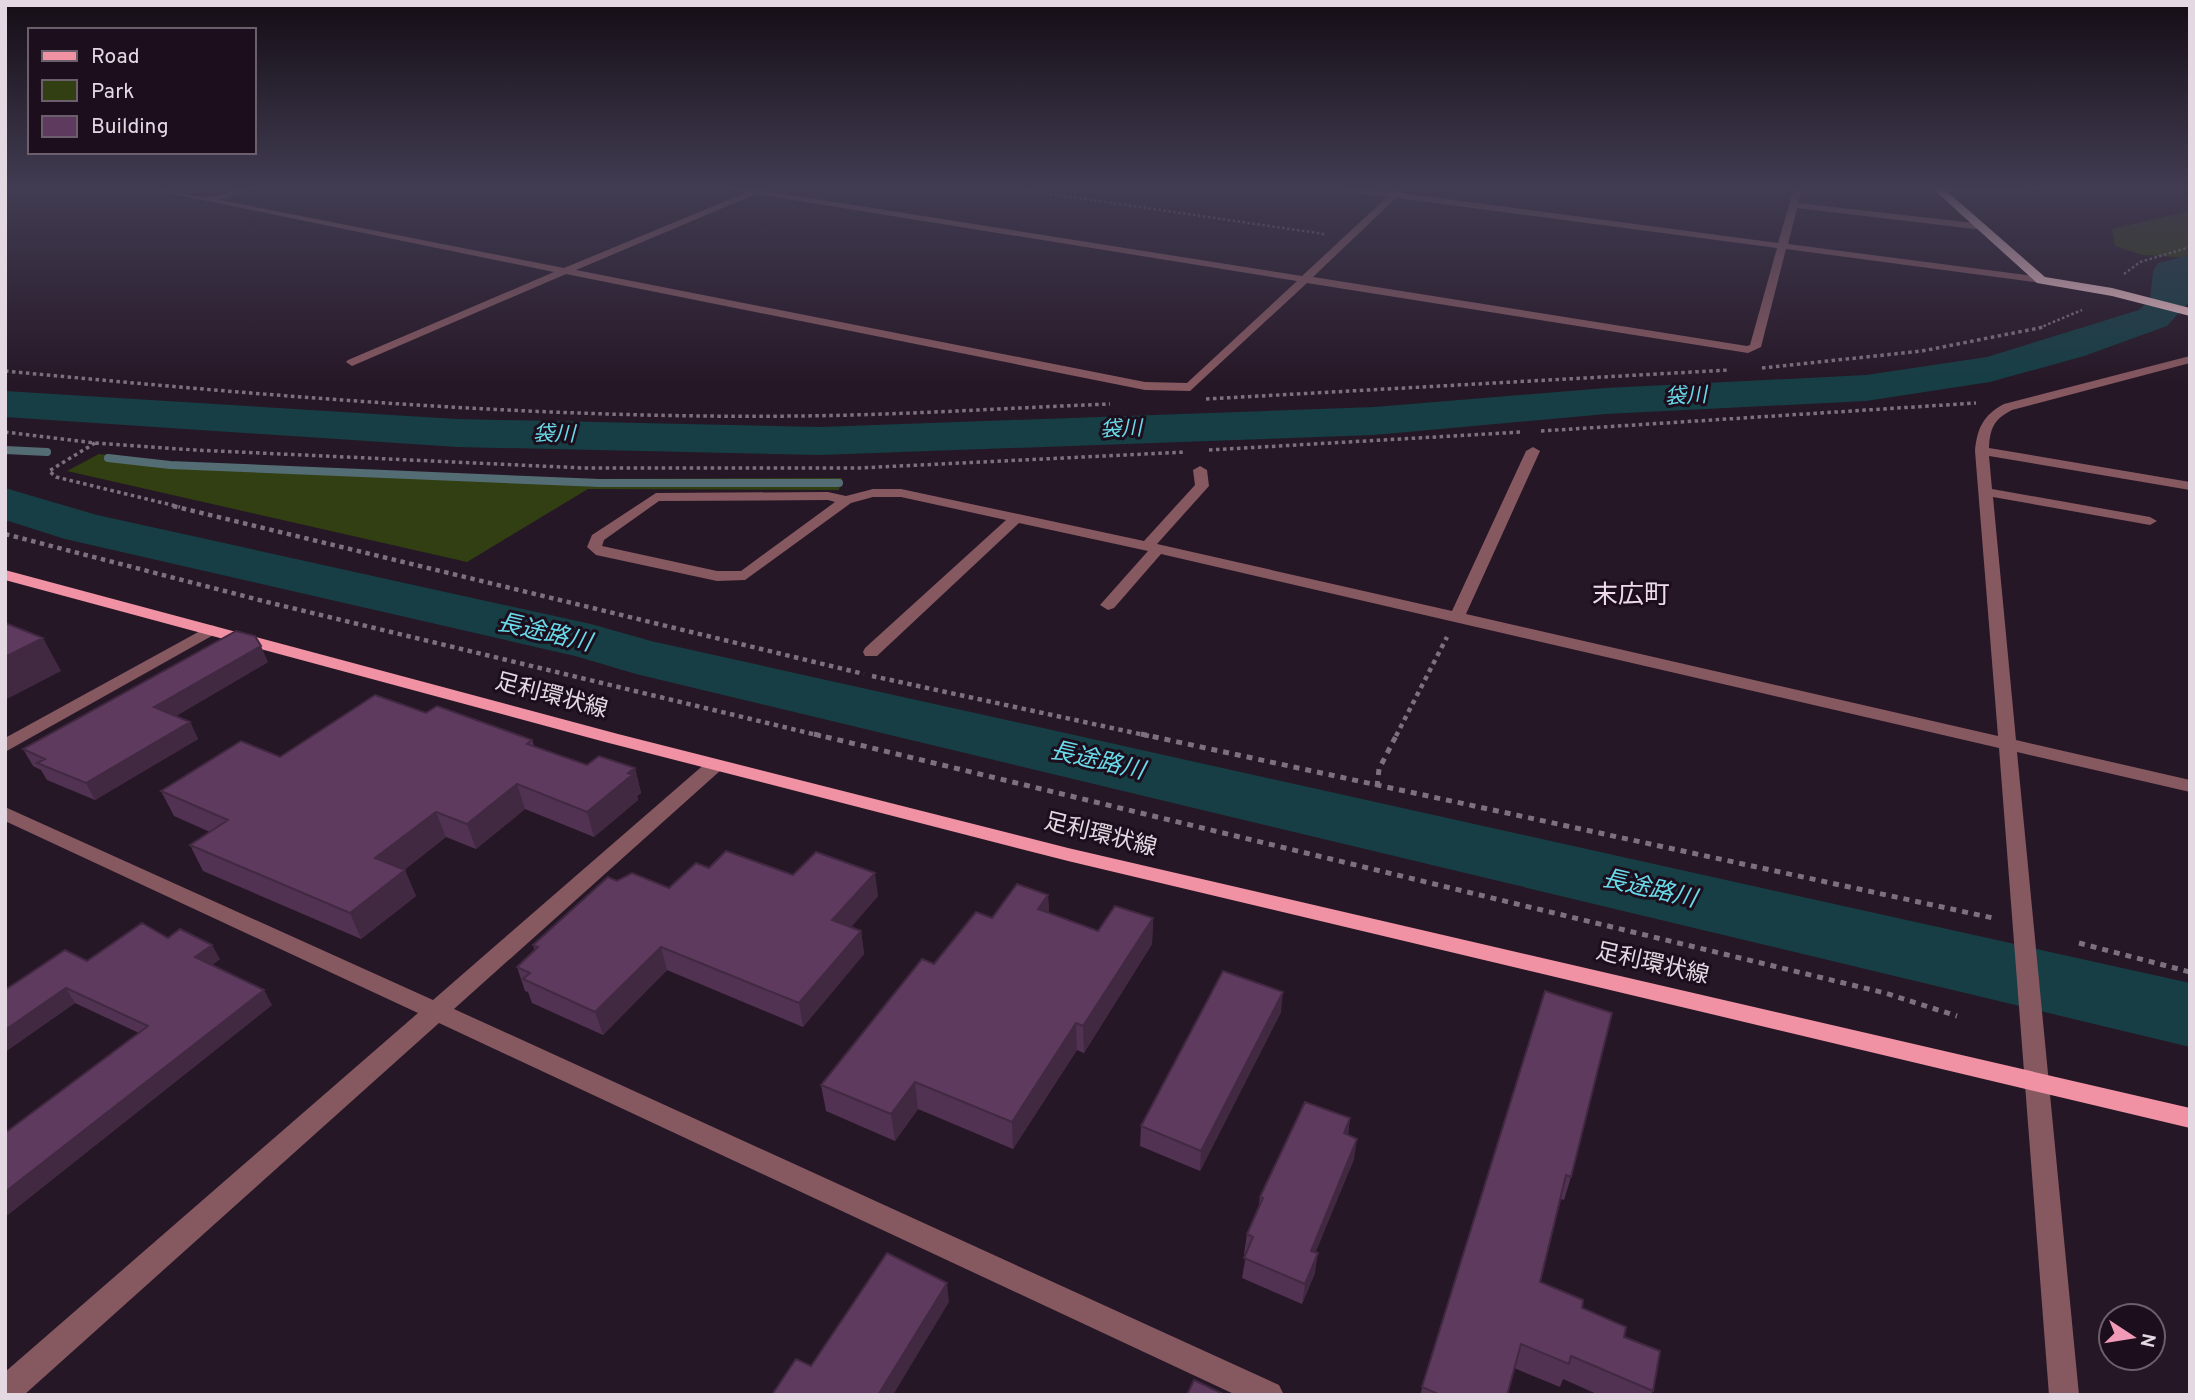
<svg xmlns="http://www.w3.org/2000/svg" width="2195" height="1400" viewBox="0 0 2195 1400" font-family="Overpass,'Noto Sans JP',sans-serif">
<rect width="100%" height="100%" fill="#261726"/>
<!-- green -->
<path fill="#313f13" d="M2190,211V258L2142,255L2115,246L2112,229Z
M99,454L174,463L590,479L842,478L839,490L588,489L467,562L67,471Z"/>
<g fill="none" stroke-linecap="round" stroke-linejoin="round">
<!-- stream -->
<path stroke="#546c74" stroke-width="8" d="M5,450L47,452
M108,458L170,465L600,483H839"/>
<!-- river -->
<path fill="#163e44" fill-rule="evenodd" d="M2190,255L2188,303L2167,326L2084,356L1990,382L1866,401L1606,414L1374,435L820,455L457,447L5,417V391L457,419L820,427L1374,407L1606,388L1866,375L1987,357L2139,310L2150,300L2153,271L2158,263Z
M5,488L97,515L591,624L651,641L2190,983V1047L636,674L575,656L65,539L5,520Z"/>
<!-- path-far3 -->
<path stroke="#7e717e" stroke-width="2.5" stroke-dasharray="2.5 2.5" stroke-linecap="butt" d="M1010,188L1324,234
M2124,274L2140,262L2190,247
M2039,328L2082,310"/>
<!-- path-far2 -->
<path stroke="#7e717e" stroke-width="3.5" stroke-dasharray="3.5 3.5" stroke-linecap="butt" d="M1762,368L1922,351L2044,327
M5,371C268,396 534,419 799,416C902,415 1006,408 1110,404
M1206,399L1729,370
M1541,431L1976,403
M5,432L95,443L195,450L583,468H859L1186,452
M95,443L49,471L56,477L180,507
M1209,450L1522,432"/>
<!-- path-far1 -->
<path stroke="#7e717e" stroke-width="4.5" stroke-dasharray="4.5 4.5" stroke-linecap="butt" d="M173,506L864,674
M5,534L267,602L821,736
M872,676L1149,736
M1396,736L1447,637"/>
<!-- path -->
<path stroke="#7e717e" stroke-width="5" stroke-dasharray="6 6" stroke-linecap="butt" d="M814,734L1885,993L1957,1016
M1141,734L1993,918
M1377,787L1379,769L1397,734
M2079,943L2190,972"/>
<!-- minor -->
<path fill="#865860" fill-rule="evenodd" d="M144,188C166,186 189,199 210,197C225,195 238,188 254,188L220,200L564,268L745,193L728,188H746L1302,276L1387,197L1340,191L1336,188L1392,192L1397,188H1406L1401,193L1778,243L1794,188H1802L1798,203L1983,224L1988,227L1983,230L1797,208L1788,244L2041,277L2046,280L2041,283L1786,249L1761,347L1748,353L1307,283L1190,391L1145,390L566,274L352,366L346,362L348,360L554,272ZM756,194L1297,281L1187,383L1145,382L576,270ZM1396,198L1777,248L1750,345L1747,346L1313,277Z
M1940,188H2043L2015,193L1944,191Z
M2190,356V363L2012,410C1994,419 1990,428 1989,448L2190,482V490L1989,456L1992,489L2150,517L2157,521L2150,525L1993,497L2016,740L2190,780V792L2017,752L2079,1395H2049L1999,748L1161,554L1114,608L1108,610L1100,605L1148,551L1019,523L877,656H865L863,652L865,648L1006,520L901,497H873L851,503L745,580L717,581L596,555L587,547L592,535L656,493L828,492L846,496L873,489H901L1144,541L1195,485L1193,470L1200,466L1207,470L1209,486L1157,544L1452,611L1526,451L1533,447L1540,451L1466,614L1998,736L1975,451C1977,429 1983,415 2004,404ZM828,500L835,502L741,571H717L602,546L604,540L659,501Z
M211,625L217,627L219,630L217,633L5,752V738Z
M714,760L723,766L721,770L454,1009L1279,1385L1284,1395H1236L439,1023L24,1395H5V1372L418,1013L5,821V807L433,1000L707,762Z"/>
<!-- major -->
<path fill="#f092a3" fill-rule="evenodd" d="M5,570L618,734L1068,848L2190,1108V1128L1068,861L605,742L5,580Z"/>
<!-- highway -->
<path fill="#f1c2c9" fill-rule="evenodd" d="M1932,188H1943L2045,277L2112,288L2190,308V316L2112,296L2037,283Z"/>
</g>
<!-- wall -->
<path fill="#523252" d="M268,662L176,716L190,722L198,739L95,800L47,780L41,770L33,766L23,749Z
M426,713L532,740L534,746L587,765L635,768L641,793L637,796L638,800L594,837L525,809L476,849L446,837L404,870L416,896L361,939L203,871L190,845L210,832L174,816L161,791Z
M709,868L793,875L878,896L851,927L861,931L864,954L803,1027L667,970L603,1035L532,1003L528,992L525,991L517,967L535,951L533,945L617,881L669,888Z
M1048,895L1049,913L1098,931L1153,918L1152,944L1084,1053L1077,1050L1013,1149L918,1109L895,1141L826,1111L821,1085L934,964L992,918Z
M220,959L212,965L272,1005L5,1217V1133L139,1033L75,1003L5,1052V990L87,961Z
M1545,991L1571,1177L1564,1200L1561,1199L1540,1282L1624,1337L1653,1391L1651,1395H1599L1563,1379L1560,1387L1514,1368L1507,1395H1420Z
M1281,1012L1200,1171L1140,1146L1141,1126Z
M1350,1118L1348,1135L1354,1159L1315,1252V1273L1302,1304L1242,1278L1246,1255L1244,1254L1247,1234L1259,1205L1260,1197Z"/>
<!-- shaded-wall -->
<path fill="#422942" d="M43,638L61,671L5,700V657Z
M261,646L268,662L162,724L154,707Z
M190,722L198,739L95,800L86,783Z
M635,768L641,793L637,796L638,800L594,837L587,812Z
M517,784L525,809L476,849L467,824Z
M436,812L446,837L386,884L375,858Z
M405,870L416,896L361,939L350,913Z
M875,873L878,896L836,944L832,920Z
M1048,895L1049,921L1038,909Z
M1153,918L1152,944L1084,1053L1083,1026Z
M861,931L864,954L803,1027L799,1003Z
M212,945L220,959L203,972L195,957Z
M661,947L667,970L603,1035L595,1012Z
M66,988L75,1003L5,1052V1030Z
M264,990L272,1005L5,1217V1192Z
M1283,992L1281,1012L1200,1171L1201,1151Z
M1076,1023L1077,1050L1013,1149L1012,1122Z
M915,1082L918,1109L895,1141L891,1114Z
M1350,1118L1347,1138L1344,1133Z
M1357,1139L1354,1159L1308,1271L1311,1251Z
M1318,1253L1315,1273L1302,1304L1305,1284Z
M947,1283L949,1302L893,1395H878Z"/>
<!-- building -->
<path fill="#5f3a5f" stroke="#422942" stroke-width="2" d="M5,623L43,638L5,657Z
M236,631L255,636L261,646L154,707L190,722L86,783L37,763L45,759L23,749Z
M375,695L426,713L437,706L532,740L527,744L587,765L599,756L635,768L628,773L632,775L587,812L517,784L467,824L436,812L375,858L405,870L350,913L190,845L228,820L161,791L241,741L280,757Z
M726,851L793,875L816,852L875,873L832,920L861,931L799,1003L661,947L595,1012L523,979L530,973L517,967L538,947L533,945L608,877L617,881L632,873L669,888L696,863L709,868Z
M1017,884L1048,895L1038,909L1098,931L1115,906L1153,918L1083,1026L1076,1023L1012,1122L915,1082L891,1114L821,1085L922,959L934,964L976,912L992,918Z
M142,923L168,938L180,929L212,945L195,957L264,990L5,1192V1133L148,1026L66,988L5,1030V990L65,950L87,961Z
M1223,971L1283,992L1201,1151L1141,1126Z
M1545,991L1612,1013L1571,1177L1566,1175L1540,1282L1583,1300L1582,1308L1626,1327L1624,1337L1660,1351L1653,1391L1571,1356L1569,1364L1521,1344L1507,1395H1440L1422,1387Z
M1305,1102L1350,1118L1344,1133L1357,1139L1311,1251L1318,1253L1305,1284L1244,1258L1253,1237L1247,1234L1263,1198L1260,1197Z
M887,1253L947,1283L878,1395H772L796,1359L811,1366Z
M1194,1380L1225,1395H1187Z"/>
<!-- sky -->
<linearGradient id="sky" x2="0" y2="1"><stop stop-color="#150d15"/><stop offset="0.49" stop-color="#413c52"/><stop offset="1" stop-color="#413c52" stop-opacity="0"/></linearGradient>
<rect width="2195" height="384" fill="url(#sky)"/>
<g text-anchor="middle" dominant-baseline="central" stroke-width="6" stroke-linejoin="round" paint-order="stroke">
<!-- far-water labels -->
<g font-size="21" font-style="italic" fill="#68dae9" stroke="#1c0e1c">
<text transform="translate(1686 397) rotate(-3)">袋川</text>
<text transform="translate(1121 430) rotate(-2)">袋川</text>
<text transform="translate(554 435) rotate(1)">袋川</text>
</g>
<!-- street labels -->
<g font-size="23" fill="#e4d9e3" stroke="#1c0e1c">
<text transform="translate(551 697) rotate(15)">足利環状線</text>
<text transform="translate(1100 836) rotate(14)">足利環状線</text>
<text transform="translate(1652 965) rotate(13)">足利環状線</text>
</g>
<!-- water labels -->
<g font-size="24" font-style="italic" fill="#68dae9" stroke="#1c0e1c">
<text transform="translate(544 634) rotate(13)">長途路川</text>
<text transform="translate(1097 762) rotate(13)">長途路川</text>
<text transform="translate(1649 890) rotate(13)">長途路川</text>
</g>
<!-- quarter labels -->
<g font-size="26" fill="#eed9ed" stroke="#1c0e1c">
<text x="1631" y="596">末広町</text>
</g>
</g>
<!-- border -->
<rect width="2195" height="1400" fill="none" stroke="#e4d9e3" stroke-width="14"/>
<!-- legend -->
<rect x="28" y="28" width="228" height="126" fill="#1c0e1c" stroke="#6c5f6c" stroke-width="2"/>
<rect x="42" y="51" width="35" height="10" fill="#f092a3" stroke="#6c5f6c" stroke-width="2"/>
<text x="91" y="63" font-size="21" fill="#e4d9e3">Road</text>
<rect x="42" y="80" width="35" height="21" fill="#313f13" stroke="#6c5f6c" stroke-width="2"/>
<text x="91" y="98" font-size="21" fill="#e4d9e3">Park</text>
<rect x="42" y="116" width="35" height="21" fill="#5f3a5f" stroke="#6c5f6c" stroke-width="2"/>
<text x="91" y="133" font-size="21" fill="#e4d9e3">Building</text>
<!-- north arrow -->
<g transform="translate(2132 1337) rotate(102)"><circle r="33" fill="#1c0e1c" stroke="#6c5f6c" stroke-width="2"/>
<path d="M0-5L12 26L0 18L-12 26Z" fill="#f09ab7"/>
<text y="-10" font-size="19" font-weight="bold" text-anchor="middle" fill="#e4d9e3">N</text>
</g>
</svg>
